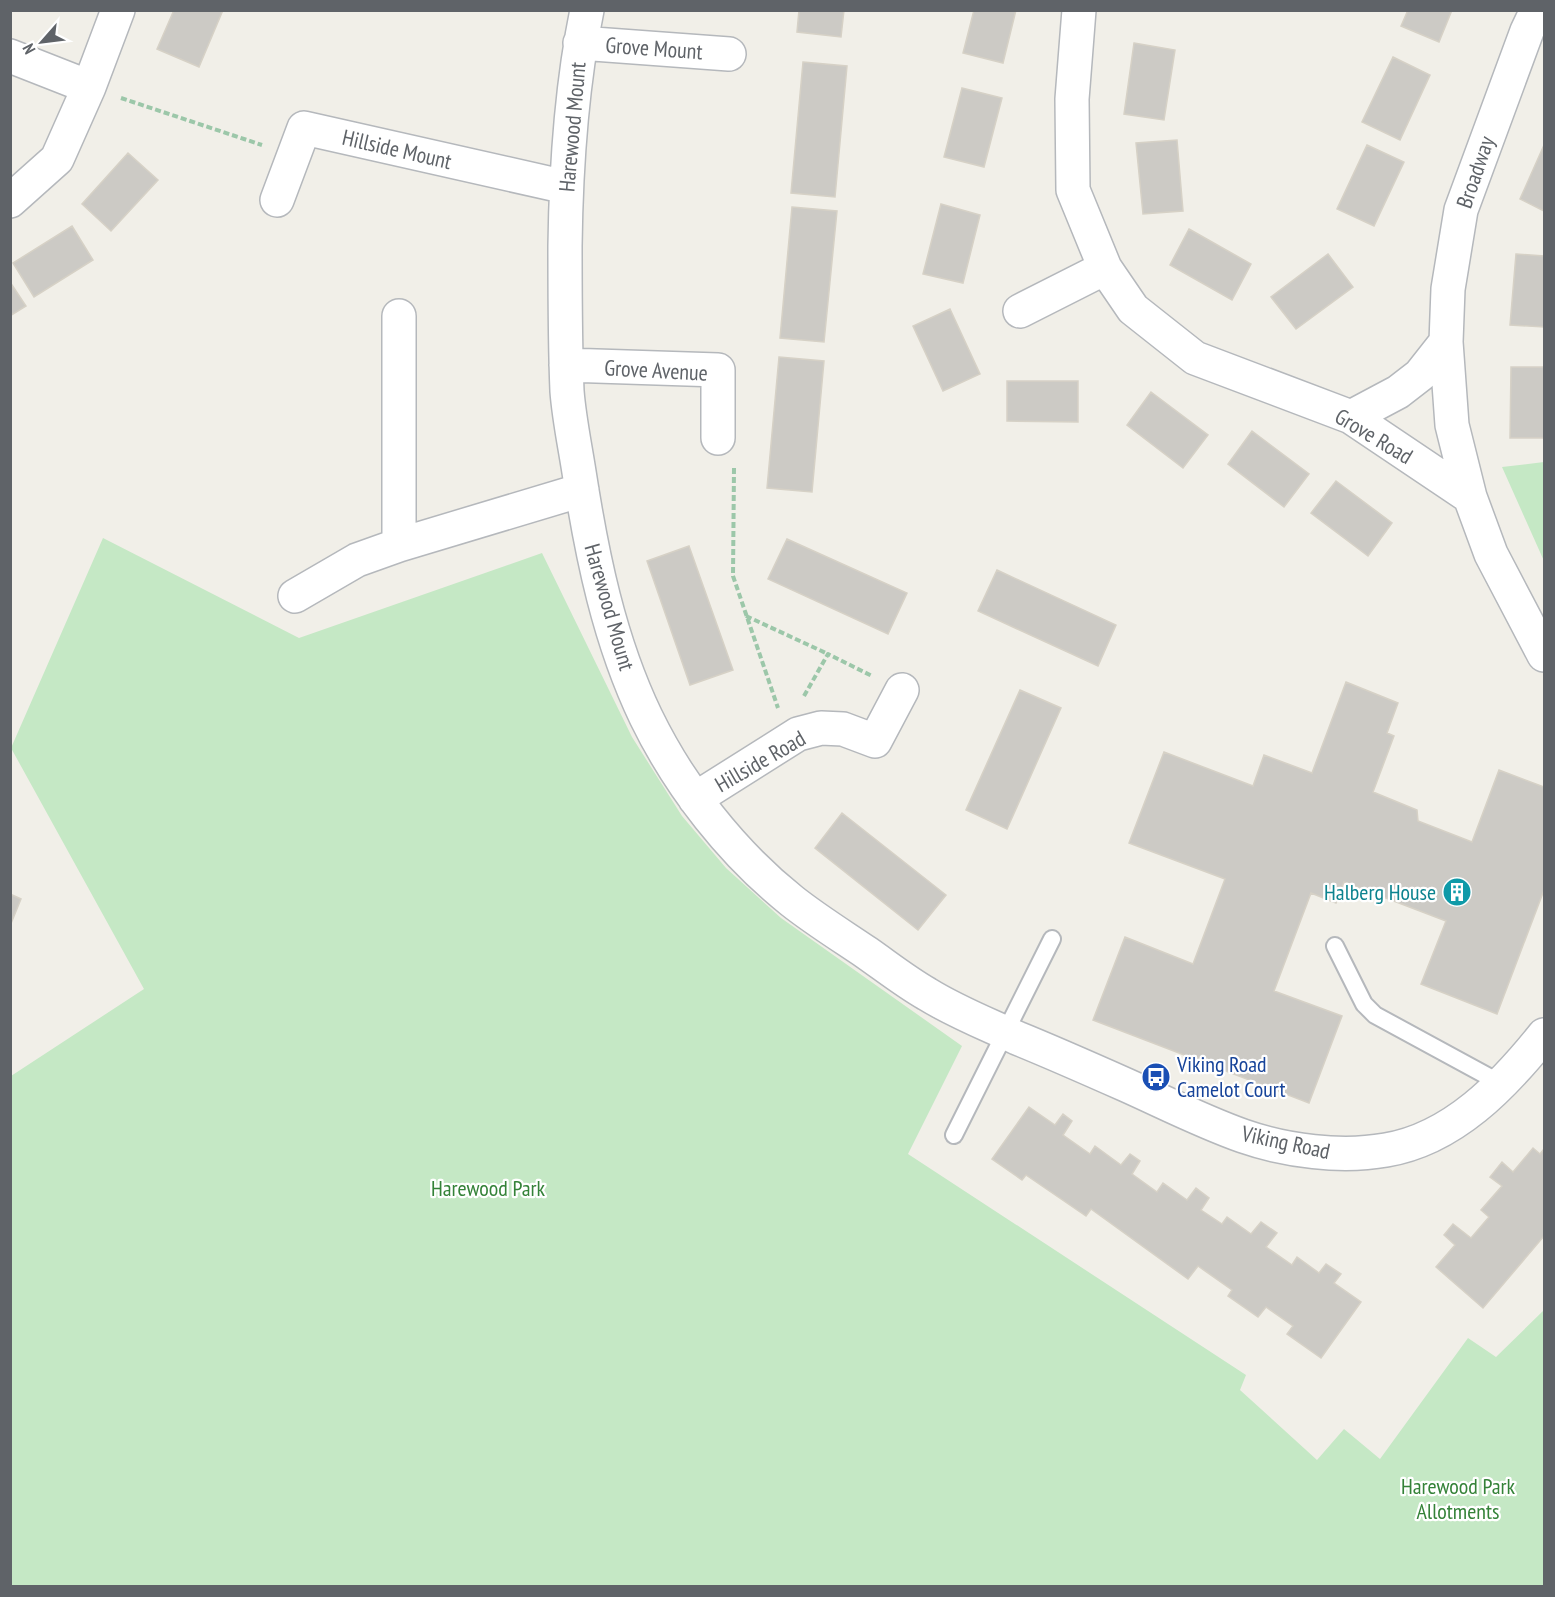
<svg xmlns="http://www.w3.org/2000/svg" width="1555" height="1597" viewBox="0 0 1555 1597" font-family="'PT Sans Narrow',sans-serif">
<rect width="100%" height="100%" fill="#f1efe8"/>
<!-- green -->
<path fill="#c5e8c5" d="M1544,462V561L1502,467Z
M103,538L299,638L542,553L632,737L682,816L726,868L781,918L962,1046L908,1154L1246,1375L1240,1390L1317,1460L1344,1429L1380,1459L1468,1338L1496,1357L1544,1310V1586H11V1076L144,989L11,748Z"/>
<!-- building -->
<path fill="#cccac5" stroke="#d6d1c6" stroke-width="1.5" d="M174,10H223L199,67L157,49Z
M799,10H844L841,37L797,32Z
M974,10H1016L1003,63L963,53Z
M1408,10H1452L1439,42L1401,26Z
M1134,43L1175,50L1164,120L1124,114Z
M1393,57L1430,75L1400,140L1362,122Z
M803,62L847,66L835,197L791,193Z
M962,88L1002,98L984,167L944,157Z
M1177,140L1183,211L1143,214L1136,143Z
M1367,145L1404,162L1374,226L1337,209Z
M1544,145V211L1520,199Z
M128,153L158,180L111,231L82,204Z
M941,204L980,215L963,283L923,274Z
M792,207L837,211L824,342L780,338Z
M72,226L93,260L34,297L13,263Z
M1189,229L1251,264L1232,300L1170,265Z
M1328,254L1353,287L1296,329L1271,297Z
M1516,254L1544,256V327L1510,325Z
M10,282L26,306L10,316Z
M950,309L980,374L943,391L913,326Z
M779,357L824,361L812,492L767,488Z
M1511,367H1544V438H1510Z
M1007,381H1078V422L1007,421Z
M1151,392L1208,435L1183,468L1127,425Z
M1252,431L1309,474L1284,507L1228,464Z
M1336,481L1392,523L1368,556L1311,513Z
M787,539L907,593L888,634L768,579Z
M689,546L733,670L690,685L647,561Z
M997,570L1116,625L1098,666L978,611Z
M1346,682L1398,703L1387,733L1394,736L1373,792L1417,810L1418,821L1472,842L1499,770L1544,787V890L1497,1014L1421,984L1446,921L1344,882L1336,903L1311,893L1274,991L1342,1016L1309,1103L1093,1020L1125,937L1193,964L1225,879L1129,843L1164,752L1253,786L1264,755L1312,773Z
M1020,690L1061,708L1007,829L966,810Z
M842,813L946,895L918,930L815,848Z
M10,894L21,899L10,926Z
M1029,1107L1055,1125L1063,1114L1072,1121L1063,1135L1090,1154L1095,1146L1121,1165L1130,1154L1140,1161L1132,1174L1157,1192L1163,1183L1187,1200L1196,1188L1209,1198L1201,1210L1222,1224L1227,1217L1251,1234L1261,1222L1277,1233L1266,1247L1292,1265L1297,1257L1319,1273L1326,1264L1341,1274L1334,1283L1361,1302L1321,1358L1287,1334L1293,1326L1266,1307L1258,1317L1228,1296L1232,1290L1198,1266L1188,1279L1091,1209L1086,1216L1026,1175L1022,1180L992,1159Z
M1533,1148L1540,1154L1544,1149V1236L1483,1308L1436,1267L1455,1245L1444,1235L1453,1224L1471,1238L1489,1217L1481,1210L1502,1186L1490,1177L1502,1162L1513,1172Z"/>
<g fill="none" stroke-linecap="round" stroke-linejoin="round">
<!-- service casing -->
<g stroke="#b5b8bc" stroke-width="20">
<path id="service" d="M1335,946L1364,1004L1375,1015L1502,1084
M954,1135L1052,939"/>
</g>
<!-- minor casing -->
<g stroke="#b5b8bc" stroke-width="36">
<path id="minor" d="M587,10C571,88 566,167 565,246C565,294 565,343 567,391C569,418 575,446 579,472C592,556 609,640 646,717C680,787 732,853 792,901C816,920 842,936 867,953C887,967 906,982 927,994C956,1012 987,1024 1017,1038C1054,1053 1090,1069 1126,1085C1164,1102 1203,1122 1243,1136C1286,1151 1341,1158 1386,1150C1453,1139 1504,1085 1544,1035
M1079,10L1072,99L1073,190L1105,268L1133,309L1195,358L1351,417L1470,497
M1537,10L1527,31L1461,210L1448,289L1446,342L1452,425L1470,497L1491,554L1544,655
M580,43L729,54
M10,56L89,87
M277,200L304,128L566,187
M10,201L57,159L89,87L118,10
M1020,311L1105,268
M566,365L718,370V438
M1351,417L1398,392L1420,375L1446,342
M399,545V316
M295,596L357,560L399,545L582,490
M695,799L798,734L821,728L843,729L875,741L902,690"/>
</g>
<!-- path -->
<path stroke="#9cc7a9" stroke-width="4" stroke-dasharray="6 3" stroke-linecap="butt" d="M121,98L262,145
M734,468L733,576L778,708
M746,616L828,654
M804,696L828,654L872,676"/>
<!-- service -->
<use href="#service" stroke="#fff" stroke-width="16"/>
<!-- minor -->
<use href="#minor" stroke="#fff" stroke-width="33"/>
</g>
<!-- icons -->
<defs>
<g id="building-disc" transform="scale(1.5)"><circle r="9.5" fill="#0f9aa8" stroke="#fff"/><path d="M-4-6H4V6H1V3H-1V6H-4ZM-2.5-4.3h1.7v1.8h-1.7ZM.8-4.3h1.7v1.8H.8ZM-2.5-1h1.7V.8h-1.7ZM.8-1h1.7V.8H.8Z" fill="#fff"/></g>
<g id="bus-disc" transform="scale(1.5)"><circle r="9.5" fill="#1a4fb4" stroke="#fff"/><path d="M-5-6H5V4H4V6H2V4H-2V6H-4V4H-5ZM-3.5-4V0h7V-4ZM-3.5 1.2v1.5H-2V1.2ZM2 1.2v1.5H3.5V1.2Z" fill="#fff"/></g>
</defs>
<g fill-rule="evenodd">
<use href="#building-disc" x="1457" y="892"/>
<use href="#bus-disc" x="1156" y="1077"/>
</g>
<g text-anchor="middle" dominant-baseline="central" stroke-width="4.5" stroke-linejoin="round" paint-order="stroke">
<!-- street labels -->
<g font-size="22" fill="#5f6368" stroke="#fff">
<text transform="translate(654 48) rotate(4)">Grove Mount</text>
<text transform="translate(572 127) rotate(-85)">Harewood Mount</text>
<text transform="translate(397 149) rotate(13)">Hillside Mount</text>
<text transform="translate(1475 172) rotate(-71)">Broadway</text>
<text transform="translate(656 370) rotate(3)">Grove Avenue</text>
<text transform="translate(1374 436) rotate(31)">Grove Road</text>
<text transform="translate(610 607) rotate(74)">Harewood Mount</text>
<text transform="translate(760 761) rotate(-30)">Hillside Road</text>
<text transform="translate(1286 1142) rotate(12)">Viking Road</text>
</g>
<!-- culture labels -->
<g font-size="22" fill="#0d838f" stroke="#fff" text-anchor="end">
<text x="1436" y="892">Halberg House</text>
</g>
<!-- transit labels -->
<g font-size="22" fill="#164399" stroke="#fff" text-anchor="start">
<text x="1177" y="1064">Viking Road<tspan x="1177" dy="25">Camelot Court</tspan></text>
</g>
<!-- park labels -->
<g font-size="22" fill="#348238" stroke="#fff">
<text x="488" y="1188">Harewood Park</text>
<text x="1458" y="1486">Harewood Park<tspan x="1458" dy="25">Allotments</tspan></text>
</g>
</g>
<!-- border -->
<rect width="1555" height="1597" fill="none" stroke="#5f6368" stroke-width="24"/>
<!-- north arrow -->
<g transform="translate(42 42) rotate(242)" stroke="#ffffff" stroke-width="4.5" paint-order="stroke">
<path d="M0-4.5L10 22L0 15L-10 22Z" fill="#5f6368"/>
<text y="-9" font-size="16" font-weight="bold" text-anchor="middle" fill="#5f6368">N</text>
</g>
</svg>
